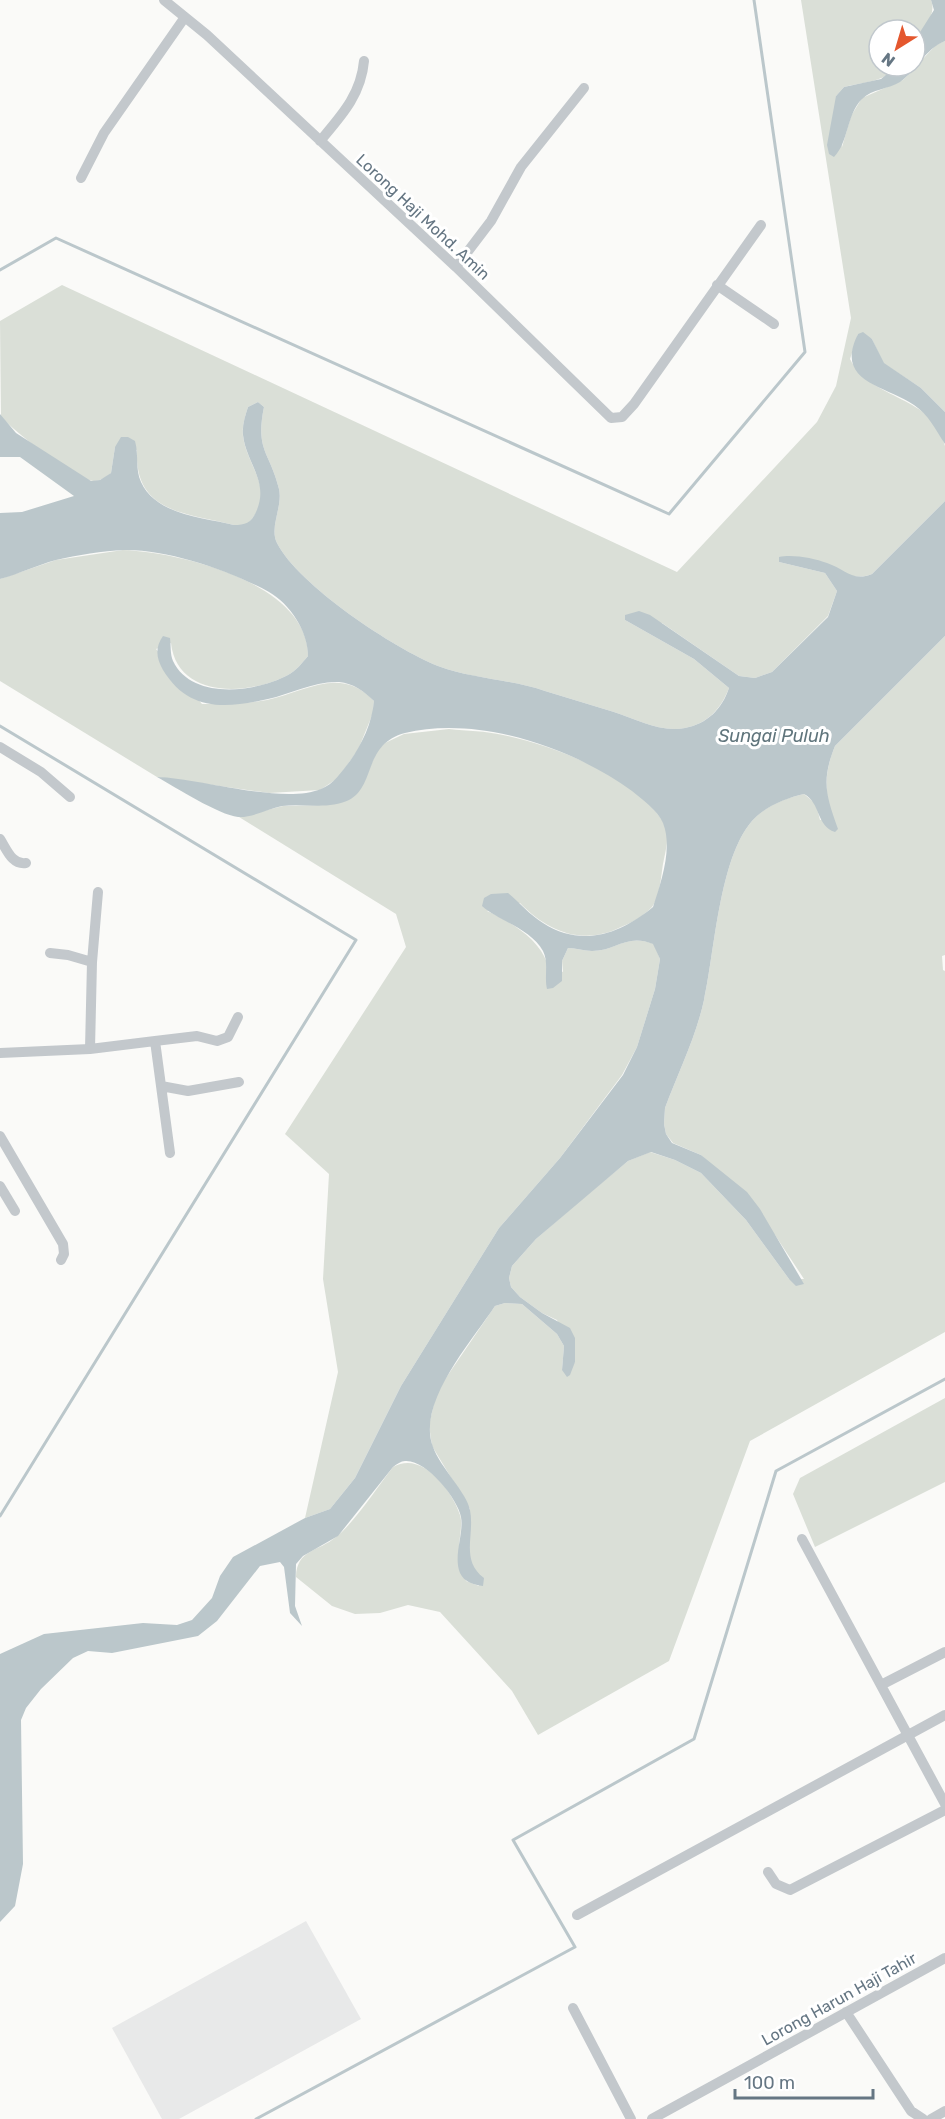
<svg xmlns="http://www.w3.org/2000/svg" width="945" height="2119" viewBox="0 0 945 2119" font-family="Rubik,sans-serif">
<rect width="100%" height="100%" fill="#fafaf8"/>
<!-- built -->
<path fill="#e8e9e9" d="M306,1921L361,2019L179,2119H162L112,2028Z"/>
<!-- green -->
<path fill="#dadfd7" d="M801,0H931C937,15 923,28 915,40V30H879V66H897C884,83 862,82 844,87L836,96L842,147L851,116L862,98L903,80L936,45L945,41V412L921,388L883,363L872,339L858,334L850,359C870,401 935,395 945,446C945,463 945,484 945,501L872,574C840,587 813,546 779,562L825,573L837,591L828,616L772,672L755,678L739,676L662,623L625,620L694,659L729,688C721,709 707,724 685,728C661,733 636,719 614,712C591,705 568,698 545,691C510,679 472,679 438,666C395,649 298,585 277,543C269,527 283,507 279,489C270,452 255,451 264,407L258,402L248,407C245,416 242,427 243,436C247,468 280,494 246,525H234C186,513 134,513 137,450L115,447L111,473C106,477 101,481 94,481C74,480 16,432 1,417L0,321L62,285L677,572L817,422L836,386L851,318Z
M123,550C179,552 309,583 308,656C302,663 296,671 288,675C249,696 177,699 171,643L156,649L202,704C223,704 246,704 267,700C305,692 341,665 374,701L373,713L358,750L338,778L320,790L269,793L157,777L0,681V579L56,560Z
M945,636V955L942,956L943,970L945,971V1332L750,1441L669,1661L538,1735L512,1691L440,1612L408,1605L380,1613L355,1614L332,1606L296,1577C297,1549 318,1552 336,1537C355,1522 378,1486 393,1467C422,1450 452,1490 460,1515C463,1525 459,1538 459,1548C460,1559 464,1571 466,1581L479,1586L469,1555L470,1509L432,1446L429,1425L437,1391L495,1306L505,1303L522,1304L557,1334L564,1346L562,1370L575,1362L557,1320L542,1313L520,1297L511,1287L509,1278L512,1266L536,1239L582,1199L628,1161L650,1152L675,1160L701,1173L746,1220L789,1279H804L775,1235L701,1155L673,1143L666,1134L664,1124L665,1108C678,1073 696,1037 704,1000C715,951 719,859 752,821C765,806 786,798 804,794L816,804L820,820L833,817C823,793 825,770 835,746Z
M449,729C467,731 486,731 503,735C553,745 633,776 662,820C671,833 666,849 663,864C661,876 660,897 652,907C644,916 631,923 621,927C583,946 548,932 520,903L487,911C510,921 539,939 547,963L563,972L562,961L568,948C576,948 584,951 592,951C616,951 626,933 654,944L660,959L655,989L637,1047L622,1075L560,1158L499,1228L401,1386L355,1478L330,1509L305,1518L338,1372L323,1279L329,1174L285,1134L406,947L396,914L239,817L283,806L322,805L364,782L377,750L385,743L404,734Z
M945,1398V1482L815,1547L793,1494L800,1478Z"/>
<!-- water -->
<path fill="#bbc7cb" d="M931,0H945V41C925,49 917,70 900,82C889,89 872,89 862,99C846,115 849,142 834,157L829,154L827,145L836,96L844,87L881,79L897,66H915V40L934,10Z
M863,332L872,339L884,363L921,388L945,412V444C935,429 929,415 914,405C884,385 834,382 858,334Z
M258,402L264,407C255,451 270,452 279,489C283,507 269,527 277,543C298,585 395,649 438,666C472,679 511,679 545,691C568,698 591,705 614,712C636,719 661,733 685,728C707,724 722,709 729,688L694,659L625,620V615L639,611L650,615L739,676L755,678L772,672L828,617L837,591L825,573L779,562V557C792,554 814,558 827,563C845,569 852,582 872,574L945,501V636L835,746C821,781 826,795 838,829L835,832C816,826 821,803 804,794C786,798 764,807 752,821C719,859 715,951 704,1000C696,1037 678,1073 665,1108L664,1124L666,1134L672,1143L701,1155L747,1192L760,1209L804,1284L796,1286L789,1279L746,1220L701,1173L675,1160L651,1152L628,1161L536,1239L512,1266L509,1278L511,1287L520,1297L542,1313L570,1328L575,1338V1362L570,1375L567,1377L562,1370L564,1346L557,1334L522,1304L505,1303L495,1306C472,1341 416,1403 433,1447C440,1467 467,1493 470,1510C475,1535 460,1560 484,1578L483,1586C474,1585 464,1582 460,1573C453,1556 464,1534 461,1517C458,1499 426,1459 405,1461C401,1461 397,1464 393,1467L338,1536L303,1556L296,1564L295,1606L302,1626L290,1613L284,1567L280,1562L260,1566L217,1621L198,1636L112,1653L88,1651L73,1658L41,1689L26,1708L21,1720L23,1864L15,1906L0,1922V1654L44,1634L143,1623L177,1625L192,1620L212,1598L220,1576L233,1557L305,1518L330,1509L355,1478L401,1386L499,1228L560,1158L623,1075L637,1047L655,989L660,959L653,944C627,933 616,951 592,951C584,951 576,948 568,948L562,961V981L553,988L547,989C544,976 549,963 543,951C531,929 499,921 482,906L484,898L491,894L508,893C520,903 530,915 543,923C582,948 620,934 653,907C661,882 673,848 663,823C658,811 642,799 632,791C573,748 478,715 405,733C363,744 376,786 349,800C329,810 303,803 282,806C268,809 251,818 238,817C219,815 175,787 157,777C200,778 282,805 321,789C334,784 342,771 350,761C362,744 372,723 374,701C365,692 353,683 339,682C314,681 291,694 268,699C224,709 188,711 163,670C156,658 155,647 163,636L170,638C171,645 170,654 173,661C192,701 257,692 288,675C296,671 302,663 308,656C308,631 290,604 269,592C231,571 167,549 124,550C103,551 77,555 56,560C37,565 19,574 0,579V513L22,512L74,496L20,457H0V414L16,433L91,481L100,480L111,473L115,447L121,437H128L135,441C139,455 135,469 141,482C156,515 202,517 234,525C245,525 251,523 256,512C270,482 246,463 243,435C242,426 245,416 248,407Z"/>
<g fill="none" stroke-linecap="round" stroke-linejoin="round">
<!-- stream -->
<path stroke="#bbc7cb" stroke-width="3" d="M0,270L56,238L669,514L805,352L754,0
M0,726L356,940L0,1516
M256,2119L575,1947L513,1840L694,1739L776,1471L945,1379"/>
<!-- minor -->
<path stroke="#c3c8cc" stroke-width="10" d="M164,0L207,35L456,267L611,418L622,417L634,404L761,225
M320,141C341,116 361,95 364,61
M81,178L104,133L185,17
M456,267L491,221L521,167L584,88
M717,285L774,324
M0,747L41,772L70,797
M0,839C7,850 12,865 26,863
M50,953L68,955L92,962L90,1049
M92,962L98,892
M155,1041L197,1036L217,1041L228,1037L238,1017
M0,1053L90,1049L155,1041L170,1153
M161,1086L188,1091L239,1082
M0,1136L63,1244L64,1254L61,1260
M0,1186L15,1211
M802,1539L945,1804
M881,1685L945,1652
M768,1872L776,1884L790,1890L945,1810
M577,1915L945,1715
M573,2008L631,2119
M846,2012L911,2111L923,2119
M652,2119L945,1958
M931,2119L945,2111"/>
</g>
<g text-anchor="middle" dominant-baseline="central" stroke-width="6" stroke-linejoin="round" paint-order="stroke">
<!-- street labels -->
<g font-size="16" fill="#657683" stroke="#fff">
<text transform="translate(423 217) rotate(43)">Lorong Haji Mohd. Amin</text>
<text transform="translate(839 1999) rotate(-29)">Lorong Harun Haji Tahir</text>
</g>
<!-- water labels -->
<g font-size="18" font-style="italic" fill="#60757c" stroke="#fff">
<text x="774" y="736">Sungai Puluh</text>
</g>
</g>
<!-- north arrow -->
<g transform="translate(897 48) rotate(217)"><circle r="28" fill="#ffffff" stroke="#c1c8cd" stroke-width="1.5"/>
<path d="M0-4.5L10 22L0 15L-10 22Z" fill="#e4572e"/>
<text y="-9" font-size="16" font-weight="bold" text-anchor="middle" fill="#657683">N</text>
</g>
<!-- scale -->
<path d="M735 2089v9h138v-9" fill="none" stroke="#657683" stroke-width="3"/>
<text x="744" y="2089" font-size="18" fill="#657683" stroke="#ffffff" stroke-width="4.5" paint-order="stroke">100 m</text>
</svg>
